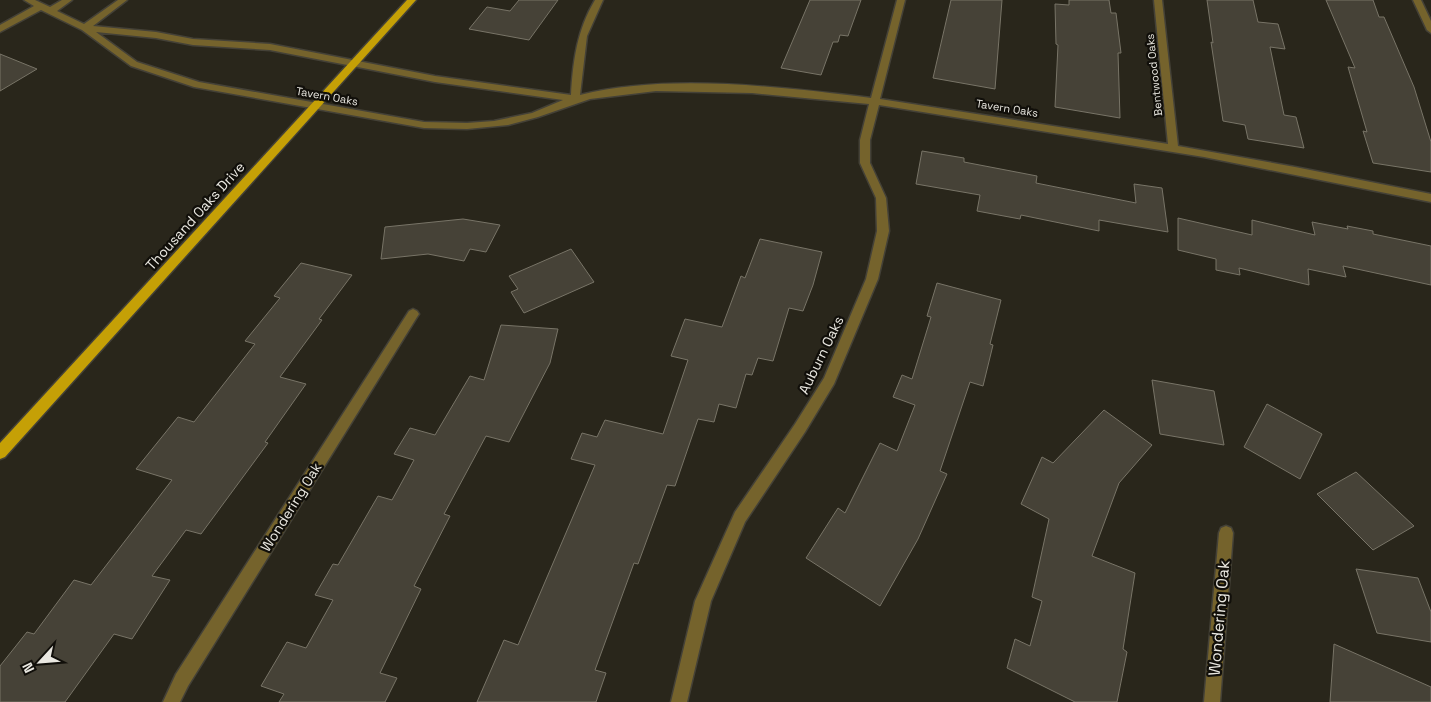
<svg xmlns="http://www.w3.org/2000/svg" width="1431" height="702" viewBox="0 0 1431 702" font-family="'Space Grotesk',sans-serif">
<rect width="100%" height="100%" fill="#29261b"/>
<!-- building -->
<path fill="#464237" stroke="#787467" d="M519,0H558L529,40L469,29L487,7L510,11Z
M810,0H861L848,36L840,35L838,42H833L821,75L781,68Z
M951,0H1002L995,89L933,78Z
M1069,0H1109L1111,13H1116L1121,53H1118L1120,118L1055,107L1058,45L1056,44L1055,4L1069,5Z
M1207,0H1253L1258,22L1278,24L1285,49L1270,47L1284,115L1296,117L1304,148L1248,139L1245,125L1223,121L1211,42L1213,43Z
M1326,0H1373L1379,17H1384L1414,87L1431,142V172L1373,163L1363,131L1367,132L1348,67L1355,68Z
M0,54L37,69L0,91Z
M922,151L964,158V162L1037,176L1036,183L1136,203L1134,184L1162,188L1168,232L1099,220V231L1021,215L1020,219L977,211L980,195L916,184Z
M1178,218L1252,235V220L1315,235L1312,222L1348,229L1347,226L1373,231V234L1431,246V285L1343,266L1346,277L1308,269L1309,285L1239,268L1240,275L1216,270V259L1178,250Z
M463,219L500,225L486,252L470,249L464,261L428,254L381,259L385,227Z
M760,239L822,252L813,285L803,311L789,308L773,361L758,358L752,375L746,374L736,408L719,404L714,422L698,419L675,486L667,485L638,564L634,563L595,670L606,673L596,702H477L504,640L518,645L595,465L571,459L582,433L597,437L605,420L663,434L688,360L671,356L685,319L722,327L741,276L745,278Z
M571,249L594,282L524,313L511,292L518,289L509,276Z
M301,263L352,275L319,319L322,320L280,377L306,384L265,442L268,443L201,534L186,530L152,576L170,580L132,639L114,634L65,702H0V666L27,632L34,634L74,580L91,585L172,480L136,469L178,417L194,422L255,344L245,341L280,298L274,296Z
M937,283L1001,300L990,344L993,345L983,386L970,382L940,471L947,474L918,539L880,606L806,558L838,508L845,513L880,443L897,451L915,405L893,397L902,375L912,379L931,317L927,316Z
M501,325L558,329L550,363L509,442L486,436L444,514L450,516L414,586L421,589L380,673L397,678L385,702H279L284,694L261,686L287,642L306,648L333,600L315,595L333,564L338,565L378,496L392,500L414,460L394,454L410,428L435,435L470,376L484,380Z
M1152,380L1214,391L1224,445L1160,434Z
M1267,404L1322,434L1300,479L1244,447Z
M1104,410L1152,445L1119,483L1092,556L1135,573L1123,649L1127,652L1117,702H1075L1007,668L1015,639L1030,646L1042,601L1032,597L1049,519L1021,504L1042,457L1053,463Z
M1356,472L1414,526L1373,550L1317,494Z
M1356,569L1418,578L1431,612V642L1377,633Z
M1334,644L1431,687V702H1330Z"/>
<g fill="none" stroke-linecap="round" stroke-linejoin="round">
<!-- minor casing -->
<g stroke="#444137" stroke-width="3">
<path id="minor" d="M24,0H35L50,7L62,0H72L57,11L84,24L118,0H127L93,26L156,32L193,39L270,44L435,76L571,95C573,61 577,30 595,0H603L587,36L580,95C667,73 782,87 871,98L897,0H905L880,99L1168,144L1154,0H1162L1178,146L1295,167L1431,194V202L1204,157L879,105L870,140V163L886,198L889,231L878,279L834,384L805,432L745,522L711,601L687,702H671L695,601L735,512L795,424L824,378L866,279L877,231L876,198L860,163V140L869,104L752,93L656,91L590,99L538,117L508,125L467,129L424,128L194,87L131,66L82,30L41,10L0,32V25L34,6ZM96,32L156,38L193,45L270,50L435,82L563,100L532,113L494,121L467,123L424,122L199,82L137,62Z
M1413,0H1421L1431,21V33L1427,30Z
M413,309L417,311L419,314L417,317L188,686L180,702H163L176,674L409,311Z
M1226,526L1231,528L1233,533L1220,702H1204L1219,533L1221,528Z"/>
</g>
<!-- major casing -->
<g stroke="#444137" stroke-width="3">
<path id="major" d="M407,0H416L5,457L0,459V443Z"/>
</g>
<!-- minor -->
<use href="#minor" fill="#75632c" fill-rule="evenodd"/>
<!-- major -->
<use href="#major" fill="#c5a006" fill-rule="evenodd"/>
</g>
<g text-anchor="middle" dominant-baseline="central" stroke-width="4.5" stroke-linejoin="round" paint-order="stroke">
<!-- far-street labels -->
<g font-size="11" fill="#eae8e1" stroke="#110f0a">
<text transform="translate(1154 75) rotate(-96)">Bentwood Oaks</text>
<text transform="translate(327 96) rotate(10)">Tavern Oaks</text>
<text transform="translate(1007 108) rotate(9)">Tavern Oaks</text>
</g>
<!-- street labels -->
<g font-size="14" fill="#eae8e1" stroke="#110f0a">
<text transform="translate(195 216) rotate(-48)">Thousand Oaks Drive</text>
<text transform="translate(821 355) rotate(-64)">Auburn Oaks</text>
<text transform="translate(291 507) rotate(-58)">Wondering Oak</text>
</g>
<!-- near-street labels -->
<g font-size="16" fill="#eae8e1" stroke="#110f0a">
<text transform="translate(1219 618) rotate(-85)">Wondering Oak</text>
</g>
</g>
<!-- north arrow -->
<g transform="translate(40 662) rotate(244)" stroke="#110f0a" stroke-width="4" paint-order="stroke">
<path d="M0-4L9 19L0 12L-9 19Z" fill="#eae8e1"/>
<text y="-8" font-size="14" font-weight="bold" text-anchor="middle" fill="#eae8e1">N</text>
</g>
</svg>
